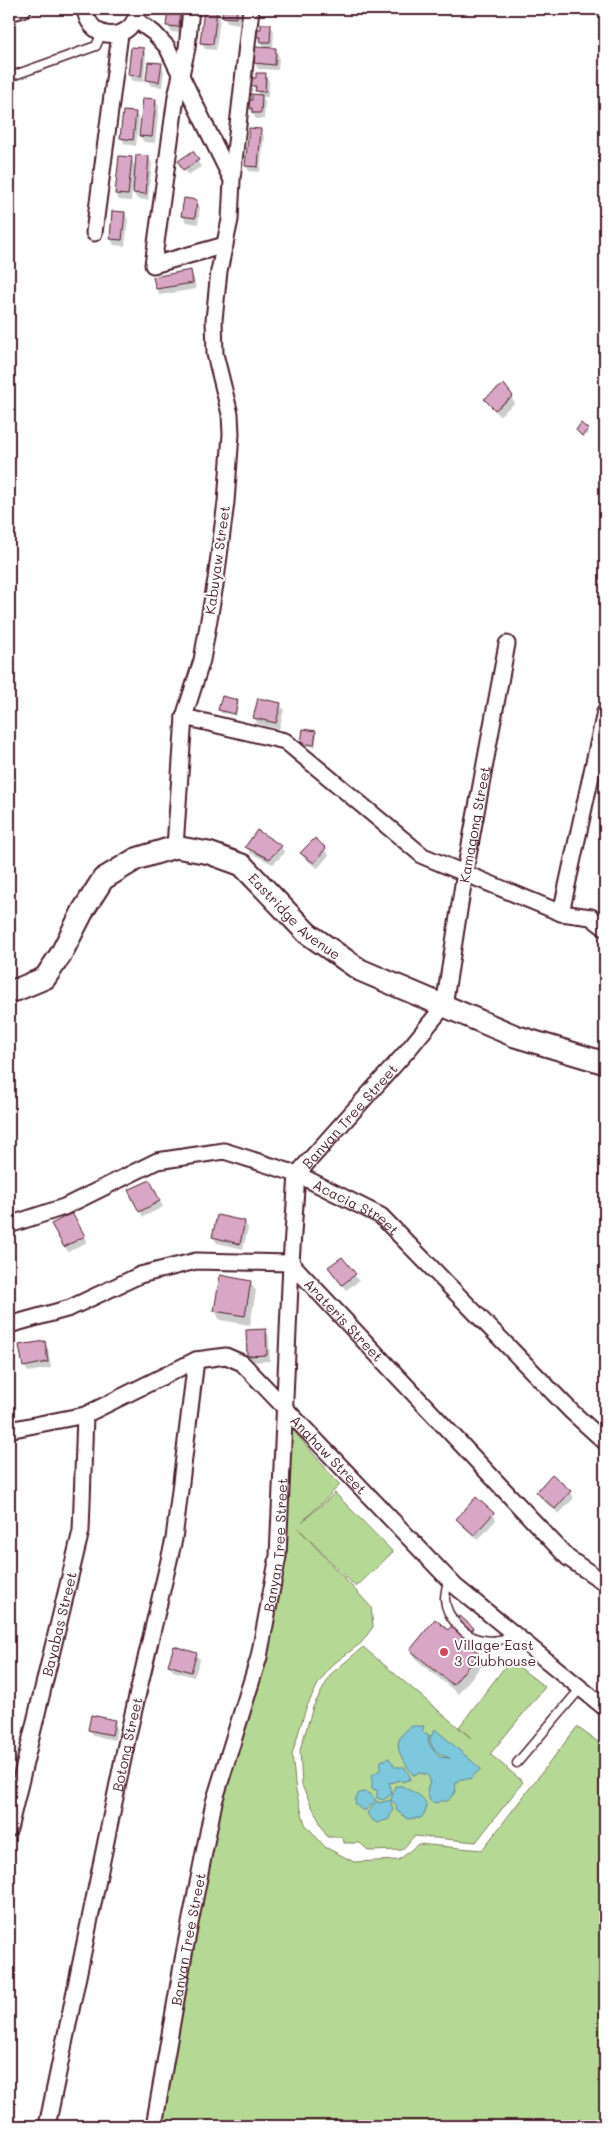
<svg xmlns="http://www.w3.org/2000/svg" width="614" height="2135" viewBox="0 0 614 2135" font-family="Mali,sans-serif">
<rect width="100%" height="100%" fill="#fff"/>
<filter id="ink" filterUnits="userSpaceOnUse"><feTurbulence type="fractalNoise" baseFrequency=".02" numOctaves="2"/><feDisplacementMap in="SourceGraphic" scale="10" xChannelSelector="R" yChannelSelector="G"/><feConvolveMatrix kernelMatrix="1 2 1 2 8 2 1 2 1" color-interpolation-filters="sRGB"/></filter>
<g filter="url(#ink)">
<!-- green -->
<path fill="#b5d994" stroke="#807c60" d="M292,1429L340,1485L302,1522L335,1493L393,1552L356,1587L297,1527L371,1607L373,1627L361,1643L332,1665L318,1684L306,1708L292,1754L296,1791L305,1824L325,1847L354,1862L399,1860L418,1844L482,1850L577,1727L605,1747V2126H161L221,1804L265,1661L287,1554L284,1434Z
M363,1647L471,1738L459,1727L510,1660L545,1687L490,1754L523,1782L476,1842L414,1836L402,1850L369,1851L360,1843H344L343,1837H327L302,1786L300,1750L313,1707L331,1674Z"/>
<!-- water -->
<path fill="#7dc8dc" stroke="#698495" d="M412,1726H424L422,1732L428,1734L429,1744L439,1757L450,1758C439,1754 429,1750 430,1735L432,1736L435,1729L481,1769L470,1779H460L456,1783L455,1792L448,1801H441L436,1803L430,1801L427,1791L430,1781L428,1775L420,1773L413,1775C400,1755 388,1742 412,1726Z
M389,1758L395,1767H405L411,1779L402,1782L400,1780L391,1783L389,1782L392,1794L383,1800L377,1798V1790L372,1789V1775L380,1770L381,1761Z
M395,1786H403L405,1788C418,1794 435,1801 421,1818L408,1819L396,1810L397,1806L391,1800Z
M364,1792L370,1794L376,1800L366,1810H362L356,1805L355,1800L359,1793Z
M390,1800L393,1809L389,1819L377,1823L371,1819L367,1813L377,1801L380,1803Z"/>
<!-- shadow -->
<path fill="#0003" d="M169,9H185L182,33L171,32L168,26Z
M205,9H221L216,50L205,49L201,42Z
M225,9H241L239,24L227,22L224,16Z
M268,9H278V13H270Z
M270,25L274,31L273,49H275L279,56L278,70L258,69L255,63L266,49L258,37Z
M143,49L146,56L144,82L132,81L129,75Z
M161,64L164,71L162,87L151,86L147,80Z
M265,75L269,81L268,97H262L265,102L264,119H256L249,107L260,96L253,86Z
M155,100L159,106L155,143L144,142L140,136Z
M135,113L139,119L136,146L125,144L121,138Z
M261,130L264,136L260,172L249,171L246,165Z
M193,153L201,167L188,175L179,161Z
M149,157L152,164L148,200L137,199L132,189L131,201L119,200L116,194L131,158L136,168Z
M196,201L200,207L198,224L186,222L183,216Z
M125,213L128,220L125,246L114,245L111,239Z
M191,272L194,278L196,289L160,295L157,289L155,278Z
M504,386L515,403L499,416L486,399Z
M581,424L589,433L584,437L577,430Z
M237,701L239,704L236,716L221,713L220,710Z
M280,704L284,710L279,729L258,724L254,718Z
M315,732L317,735L315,747L303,745L302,743Z
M258,832L281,847L285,853L273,864L250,853L247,847Z
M315,840L329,855L318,868L305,859L301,853Z
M153,1187L163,1207L143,1217L140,1211Z
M72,1214L87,1242L68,1252L53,1224Z
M245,1222L248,1228L243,1249L217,1243L213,1237Z
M342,1258L359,1281L346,1290L333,1274Z
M250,1282L256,1291L250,1325L220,1320L215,1311Z
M266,1330L269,1336L270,1361L252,1362L249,1356Z
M44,1342L48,1348L51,1368L28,1372L24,1366Z
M570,1492L574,1498L559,1514L541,1499L538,1493Z
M493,1514L496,1520L478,1540L461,1525L457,1519Z
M473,1628L479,1638L470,1648L478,1654L483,1664L458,1694L416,1659L411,1650L448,1632Z
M196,1654L200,1660L194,1677L173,1671L169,1665Z
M114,1721L117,1727L115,1740L93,1736L90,1730Z"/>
<!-- building -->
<path fill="#d8a7c5" stroke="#4a1f2b" d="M168,9H181L179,27L166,26Z
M204,9H217L213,44L200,43Z
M223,9H237L236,18L222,17Z
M261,24H271L270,42H260L261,37H256L257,29H261Z
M131,47L144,48L141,76L128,75Z
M255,47L276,48L275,65L254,63Z
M148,62L162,63L159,82L146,80Z
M256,73H266L265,92L255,91L256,86H251L252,78H256Z
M252,94L262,95L261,113H252V108H248V100H252Z
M143,98L156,99L152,137L139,136Z
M123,111L136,112L133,140L120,138Z
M249,128L261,129L258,167L245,166Z
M193,151L199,160L183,170L178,161Z
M136,155L149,156L146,194L133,193Z
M119,156L132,157L128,195L115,194Z
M184,198L197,200L195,218L181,216Z
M112,211L125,212L122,240L110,239Z
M191,270L193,283L156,289L153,277Z
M504,384L513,396L495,410L484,399Z
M581,423L588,429L582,436L576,430Z
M222,696L238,700L235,714L218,710Z
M258,698L281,703L276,723L253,718Z
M303,729L316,731L314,745L301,743Z
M257,830L282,846L269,859L245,847Z
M315,838L326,848L314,863L300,853Z
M150,1180L160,1201L139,1212L128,1190Z
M72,1213L85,1236L64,1247L51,1224Z
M217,1215L245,1221L240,1244L212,1237Z
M342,1257L356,1274L342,1285L328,1267Z
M220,1275L251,1281L245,1316L214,1311Z
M266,1329L267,1355L247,1356L246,1330Z
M45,1341L48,1362L23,1367L19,1345Z
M552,1474L571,1491L555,1509L536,1492Z
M476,1497L494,1513L474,1535L456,1519Z
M460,1616L474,1628L463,1641L479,1653L453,1685L410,1650L435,1619L448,1630Z
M174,1646L197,1653L191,1672L168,1665Z
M91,1715L115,1720L112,1735L88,1730Z"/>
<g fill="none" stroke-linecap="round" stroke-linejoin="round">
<!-- lane casing -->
<g stroke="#4a1f2b" stroke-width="11">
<path id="lane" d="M9,77L96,46L102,33
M448,1579C447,1586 445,1593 445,1599C446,1617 465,1638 483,1640C495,1642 504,1639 515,1636
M517,1763L580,1689"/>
</g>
<!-- street casing -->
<g stroke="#4a1f2b" stroke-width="19">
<g id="street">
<path d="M85,9C89,43 134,43 138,9"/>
<path d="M191,9L187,48L176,97L153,265L225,245"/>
<path d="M9,13L23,9"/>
<path d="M136,20L154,33L167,47L232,180L230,220L219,271L214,320L215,354L230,414L231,434L226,502L216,579L202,660L184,717L175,847"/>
<path d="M232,179L251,9"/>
<path d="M94,233L120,34"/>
<path d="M184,717L285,741L423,856L561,913L591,917L605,928"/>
<path d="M561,913L605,712"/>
<path id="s1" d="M9,1225L64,1207L157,1161L224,1151L297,1174L381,1216L572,1412L605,1442"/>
<path id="s2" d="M9,1325L70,1308L140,1275L196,1261L291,1263L568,1558L605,1583"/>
<path id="s3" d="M9,1430L85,1415L196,1360L226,1356L242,1363L455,1586L605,1708"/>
<path id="s4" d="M9,1829L81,1531L85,1415"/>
<path id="s5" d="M47,2126L128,1735L174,1539L196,1360"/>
<path id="s6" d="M154,2126L184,1954L214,1802L259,1657L278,1556L291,1263L297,1174L408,1050L444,1006L465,872L507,644"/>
</g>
</g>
<!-- secondary casing -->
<g stroke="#4a1f2b" stroke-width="25">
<g id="secondary">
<path id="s7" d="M9,990H16L45,978L61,954L84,909L103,879L136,859L175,847L209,853L242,865L307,933L360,970L515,1036L605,1063"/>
</g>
</g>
<!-- lane -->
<use href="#lane" stroke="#fff" stroke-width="8"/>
<!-- street -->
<use href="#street" stroke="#fff" stroke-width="15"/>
<!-- secondary -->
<use href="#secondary" stroke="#fff" stroke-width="21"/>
</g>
</g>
<!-- markers -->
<circle fill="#d1495b" stroke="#fff" stroke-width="2" cx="444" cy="1652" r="5"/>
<g text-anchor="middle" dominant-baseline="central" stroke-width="4" stroke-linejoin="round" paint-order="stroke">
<!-- street labels -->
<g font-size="14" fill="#4a1f2b" stroke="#fff">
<text transform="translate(217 560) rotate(-82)">Kabuyaw Street</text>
<text stroke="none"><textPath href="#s6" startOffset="1374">Kamagong Street</textPath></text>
<text stroke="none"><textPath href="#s7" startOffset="376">Eastridge Avenue</textPath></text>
<text stroke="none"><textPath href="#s6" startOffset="1045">Banyan Tree Street</textPath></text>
<text stroke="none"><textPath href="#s1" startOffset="374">Acacia Street</textPath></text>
<text stroke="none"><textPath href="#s2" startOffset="371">Arateris Street</textPath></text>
<text stroke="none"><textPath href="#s3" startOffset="375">Anahaw Street</textPath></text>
<text stroke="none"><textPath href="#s6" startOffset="595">Banyan Tree Street</textPath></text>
<text stroke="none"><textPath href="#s4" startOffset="211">Bayabas Street</textPath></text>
<text stroke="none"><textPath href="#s5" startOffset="390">Botong Street</textPath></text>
<text stroke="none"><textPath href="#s6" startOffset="190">Banyan Tree Street</textPath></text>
</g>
<!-- poi labels -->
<g font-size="14" fill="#4a1f2b" stroke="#fff" text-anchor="start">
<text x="454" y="1644">Village East<tspan x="454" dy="16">3 Clubhouse</tspan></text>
</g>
</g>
<!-- margin -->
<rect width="614" height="2135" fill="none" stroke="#fff" stroke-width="30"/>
<rect x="15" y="15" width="584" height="2105" fill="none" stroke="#4a1f2b" stroke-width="2" filter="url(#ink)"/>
</svg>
